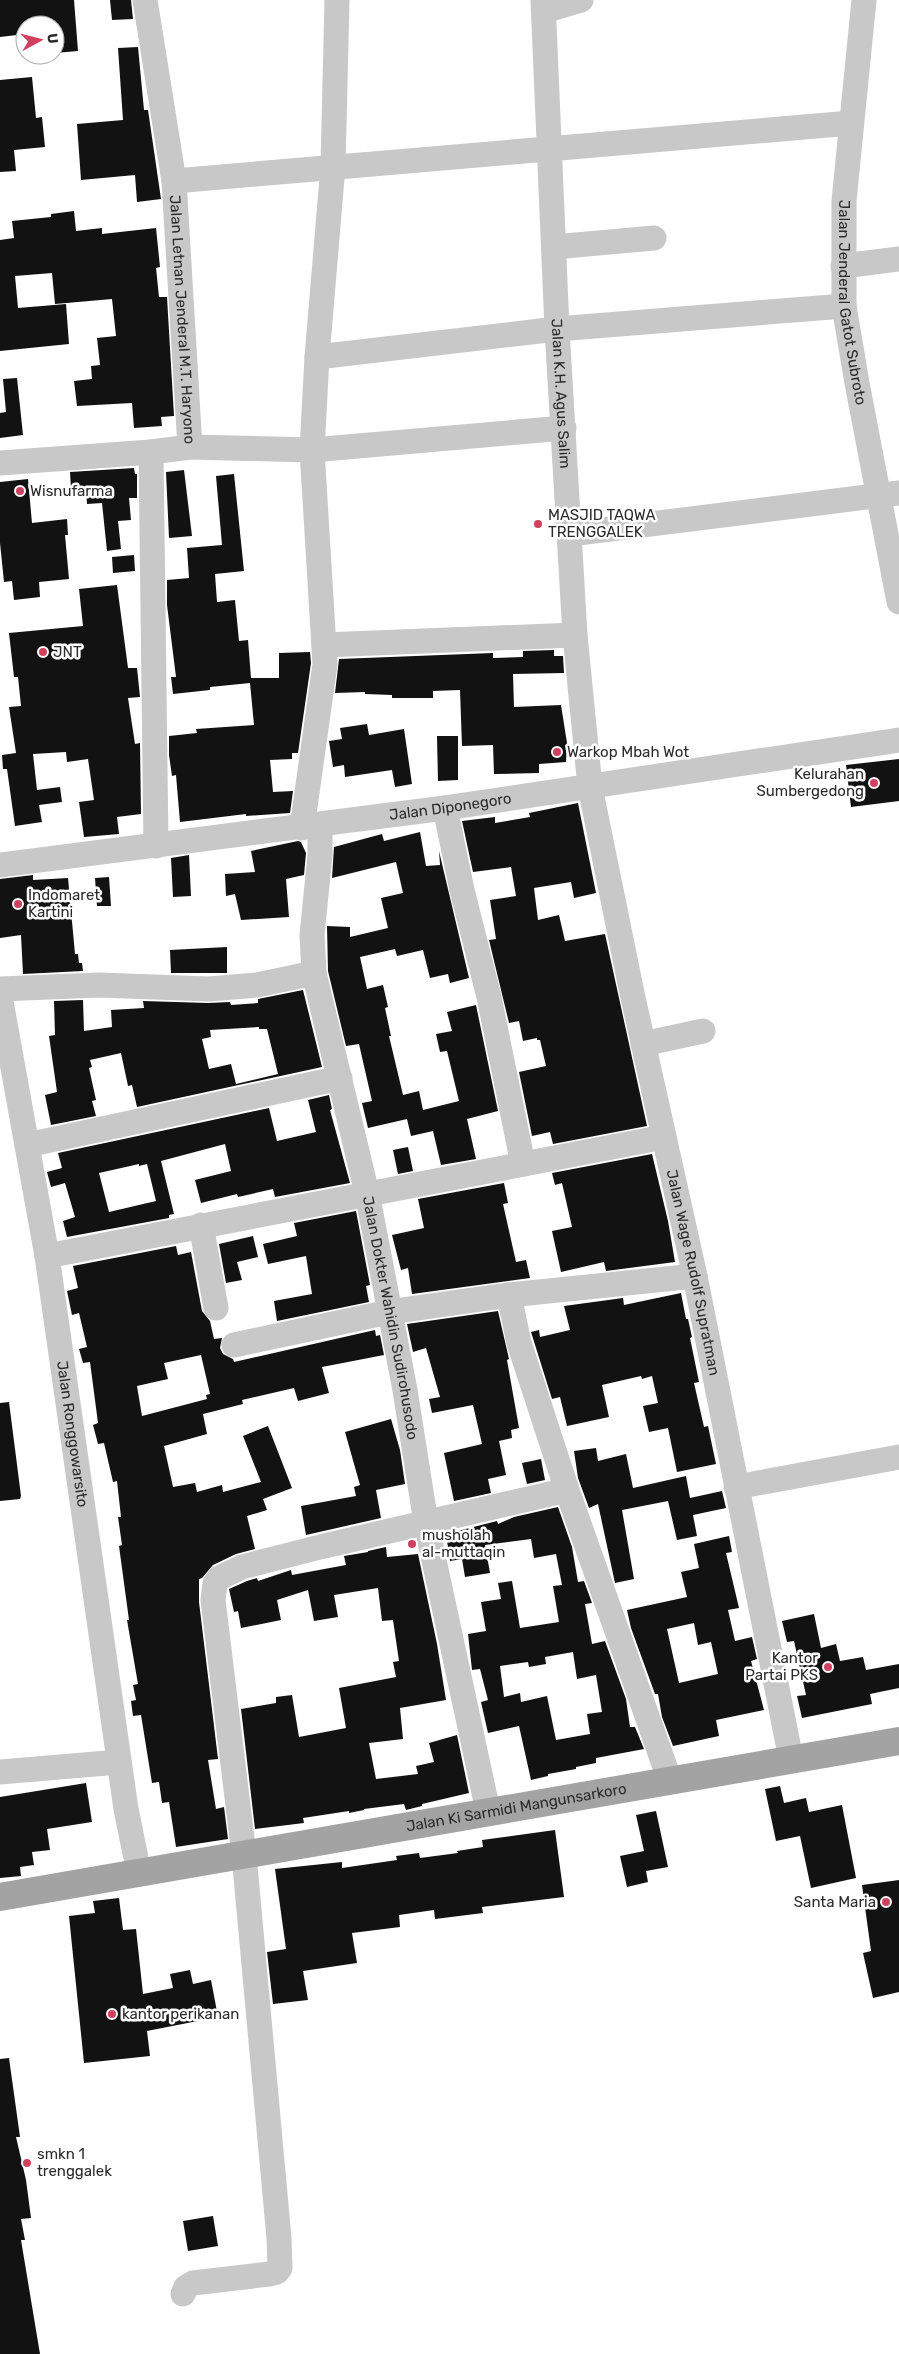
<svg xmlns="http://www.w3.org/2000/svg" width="899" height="2354" viewBox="0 0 899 2354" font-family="Rubik,sans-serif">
<rect width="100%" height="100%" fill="#fff"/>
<!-- building -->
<path fill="#121212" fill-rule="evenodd" d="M0,0H74L78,51L55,53V25H25V34L0,37Z
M110,0H131L133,19L112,20Z
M138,47L144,110H148L161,199L137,202L135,175L81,180L77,124L123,120L118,48Z
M32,77L36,118L42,117L45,147L14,150L16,171L0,172V80Z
M74,211L76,231L102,228V234L156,228L160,267L156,268L159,297H167L174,416L161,417L162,426L134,428L132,403L77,406L74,381L92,379L91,366L100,365L97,338L116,336L112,299L55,304L52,273L15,276L18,308L66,304L69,344L0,351V240L14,238L12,221L51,217V214Z
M17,378L23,435L0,438V413L6,412L3,379Z
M134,468L135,474H137V498H129L131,520L118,521L121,549L107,551L102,503L87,504L86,488L71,489L70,472Z
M184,470L192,536L169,538L166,472Z
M234,474L244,571L215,574L217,602L235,600L239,641L248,640L251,678H279V653L310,652L311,663L298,753H292V759L270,760L273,792L293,791L290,813L246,816V814L180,822L176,775L172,776L169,755V736L197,733L196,729L254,725L250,683L210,687V690L173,694L171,677H176L167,605V580L189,578L187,548L222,545L216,476Z
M28,479L32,523L67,519L68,535H65L69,579L39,582L40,597L14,600L12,581L4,582L0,543V482Z
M134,555L135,571L113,573L112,557Z
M117,585L128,668H137L140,697L128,698L135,744L140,743L141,814L117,817L119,834L84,837L79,802L94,800L88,759L67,762L66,752L33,754L37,790L60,787L62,802L39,805L42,822L15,826L7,769H3L2,755L16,753L9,707L21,706L18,677H14L9,633L83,626L79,589Z
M554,650V656H563L564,673L513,674L514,707L561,705L567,743L566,762L539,764V773L494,774L493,745L462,746L460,690L433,691V698H392V695L365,694V692L335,693L339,659L493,653V658L523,657V651Z
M367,724L369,735L404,729L412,784L395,787L392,770L345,777L344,765L333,767L329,741L342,739L340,728Z
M437,736H458V780L438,781Z
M899,759V801L851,807L846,765Z
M578,803L596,893L574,898L571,882L534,888L538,920L559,915L565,941L605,934L647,1126L553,1144L550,1132L532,1136L519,1072L546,1066L540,1040H537V1038L523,1041L519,1021L509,1023L489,940L496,939L490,900L516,896L511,867L473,872L462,821L495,817V823L530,817L529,813Z
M420,832L426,866L440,865L439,851L469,978L450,983L448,974L430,978L423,950L397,956L395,949L360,957L367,989L383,985L388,1007L385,1008L391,1036H389L403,1095L419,1091L423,1110L459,1101L447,1051L440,1052L436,1034L452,1031L447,1012L476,1005L498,1111L467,1119L476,1159L441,1165L433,1131L411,1136L407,1119L368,1128L362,1103L372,1101L359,1044L346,1046L328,971L327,926L350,927V937L388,928L381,898L403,893L396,862L332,878L334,847L382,834L384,841Z
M298,841L301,842L306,853L304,875L286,879L289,917L241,920L235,894L226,896L225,874L255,872L251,851Z
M189,855L191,896L173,897L171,858Z
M33,875V880L68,878L75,954H78L79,963H82L83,971L23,974L21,935L0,938V879Z
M109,877L111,906H97L95,878Z
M227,947V973H171L170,950Z
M303,990L322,1067L137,1107L132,1085L128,1086L121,1053L90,1060L92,1067L89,1068L96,1100L92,1101L96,1116L51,1125L45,1095L57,1092L49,1036L55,1035L54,1001L83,1000L84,1031L112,1027L111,1010L144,1008L143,1001L208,1003L230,1002L231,1005L258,1003V999ZM259,1027V1029H267L278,1074L236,1084L231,1064L209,1069L202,1039L211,1037L210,1030Z
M329,1095L332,1109L330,1110L350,1183L275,1197L273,1189L238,1197L237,1194L201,1203L195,1180L231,1171L225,1144L161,1161L174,1214L169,1215V1218L67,1237L63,1221L75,1217L65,1183L51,1187L47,1172L62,1168L58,1153L269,1108L277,1141L316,1132L308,1100ZM139,1164V1166L147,1164L156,1201L109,1212L99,1173Z
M408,1147L413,1171L398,1174L393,1150Z
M652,1154L668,1221L675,1262L606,1271L604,1262L561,1272L552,1231L572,1227L562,1183L555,1185L552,1173Z
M504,1183L508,1203L503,1204L516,1262L526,1260L530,1278L412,1294L408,1268L401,1270L392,1235L424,1228L418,1199Z
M356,1211L370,1285L366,1286L369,1302L277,1321L274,1301L312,1294L306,1256L268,1264L263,1244L297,1236L294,1223Z
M253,1236L258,1257L237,1262L242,1280L226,1283L219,1244Z
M176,1246L178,1255L191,1252L202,1311L210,1321L214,1339L222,1338L220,1348L223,1354L233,1359L234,1362L375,1330L376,1336L380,1335L384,1355L322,1367L329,1393L298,1401L294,1388L242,1400L243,1404L203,1414L207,1434L164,1446L173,1487L195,1483L197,1492L222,1485L223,1492L261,1482L243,1436L268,1426L292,1488L263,1499L267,1510L247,1516L255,1549L236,1554L213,1565L202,1578L199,1579V1602L218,1759L208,1760L216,1809L224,1807L228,1839L176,1847L169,1802L162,1803L159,1782L152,1783L141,1715L133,1716L131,1701L136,1700L133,1685L138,1684L127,1620H129L119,1546L122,1545L118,1517H121L117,1481L113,1482L104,1443L98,1444L93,1425L98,1423L90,1362L83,1363L79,1349L87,1347L79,1313L72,1315L67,1291L78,1288L73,1266ZM201,1355L210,1394L206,1395L207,1399L142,1416L137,1386L168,1379L164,1363Z
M681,1293L686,1319H688L692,1337L690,1338L699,1382L694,1383L704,1427L708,1426L716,1464L677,1472L668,1428L649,1432L643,1406L658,1403L652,1376L642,1379L641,1376L602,1385L609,1417L567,1426L560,1397L552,1399L531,1332L539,1330L540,1337L570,1330L564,1306L623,1298L624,1305Z
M498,1311L509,1359L507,1360L519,1428L511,1430L512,1438L499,1441L506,1475L488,1479L491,1493L454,1501L444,1453L482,1444L473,1405L432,1413L429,1399L440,1397L426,1348L413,1352L407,1324Z
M9,1402L21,1496L20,1499L0,1501V1403Z
M391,1419L400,1450L405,1484L376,1490L381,1518L306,1535L301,1506L356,1496L354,1487L360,1485L345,1432Z
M596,1448L598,1461L626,1454L633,1488L686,1476L690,1498L722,1491L726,1508L693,1515L697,1536L677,1540L668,1501L622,1510L634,1579L615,1583L598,1504L589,1508L578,1478L574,1451Z
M541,1459L545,1480L527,1484L522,1463Z
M558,1507L572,1547L578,1582L584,1581L592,1603L585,1604L592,1644L605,1641L626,1699L630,1727H635L644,1749L596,1758V1763L576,1767V1769L548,1774V1776L531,1780L519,1726L488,1733L481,1702L488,1700L480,1669L472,1670L468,1634L486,1631L481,1602L501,1599L498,1583L512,1581L520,1628L559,1622L553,1586L562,1585L556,1554L534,1558L531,1539L485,1545L490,1573L465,1577L462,1559L450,1561L446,1534L497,1521L498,1524L514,1517ZM573,1652L577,1679L596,1675L602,1712L587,1714L590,1734L556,1740L547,1696L521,1702L520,1693L504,1697L500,1666L528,1662L529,1667L546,1664L545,1657Z
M729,1536L732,1552L726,1553L739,1608L728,1610L735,1641L752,1637L757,1659L751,1661L764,1710L716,1720L719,1736L673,1746L662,1717L658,1694H655L631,1628L627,1610L687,1597L681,1572L699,1568L694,1544ZM694,1623L698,1645L711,1642L718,1674L679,1683L667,1629Z
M386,1547L387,1557L418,1554L437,1644L446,1700L400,1708L403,1739L369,1743L376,1779L418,1774L416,1766L434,1762L429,1743L457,1735L469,1793L422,1804V1806L406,1810L404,1804L364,1809V1810L349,1813V1811L303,1818L304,1823L255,1829L241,1709L276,1703V1697L292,1695L299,1737L346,1728L339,1688L396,1677L393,1662L399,1661L393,1620L382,1621L378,1588L334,1595L338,1617L314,1621L308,1590L277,1600L281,1620L241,1628L238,1611L234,1612L229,1589L247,1581L257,1578L258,1581L291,1570L292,1575L346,1565L344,1556L368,1552V1551Z
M814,1614L821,1648L836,1644L840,1661L863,1657L866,1670L899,1664V1688L870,1694L872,1704L802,1718L797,1696L806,1695L794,1641L787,1642L782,1621Z
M86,1783L92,1822L47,1829L50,1850L32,1852L34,1865L20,1867L21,1876L0,1878V1797Z
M780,1786L784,1803L806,1798L809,1812L842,1805L856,1878L811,1888L800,1836L776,1841L765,1789Z
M656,1811L668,1867L646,1871L648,1882L627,1887L620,1856L644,1851L636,1815Z
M555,1830L564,1897L482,1907L483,1913L435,1919L434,1910L399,1915L400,1927L352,1933L357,1963L303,1971L308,2000L273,2004L267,1952L286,1949L275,1869L342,1862V1868L397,1860L396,1856L419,1853L420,1858L458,1853L457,1851L483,1847L482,1840Z
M899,1880V1992L873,1998L863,1953L871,1951L862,1885Z
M119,1898L123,1930L136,1929L143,1994L173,1988L170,1974L190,1970L193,1984L211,1980L218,2017L147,2031L150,2056L84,2063L69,1916L95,1913L93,1901Z
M9,2058L20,2137H16L26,2180L31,2218L21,2219L25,2240H21L40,2354H0V2059Z
M213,2216L218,2246L188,2251L183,2221Z"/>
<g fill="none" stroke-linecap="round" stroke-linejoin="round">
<!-- minor -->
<g stroke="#c8c8c8" stroke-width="25">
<path id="s1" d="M145,0L174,181L190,447L151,452L156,846"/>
<path id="s2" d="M543,0L557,329L575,635L590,787L632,993L695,1276L791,1759"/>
<path id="s3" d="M864,0L844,201V306L857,383L899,602"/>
<path d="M544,11L581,0"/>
<path d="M174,181L851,123"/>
<path d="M554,247L654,238"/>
<path d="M843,266L899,259"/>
<path d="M317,357L557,329L844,306"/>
<path d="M190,447L312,450L564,428"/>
<path d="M0,463L151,452"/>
<path d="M570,534L899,493"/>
<path d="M324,645L575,635"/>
<path d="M445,808L462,890L489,997L523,1164"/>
<path id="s4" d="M320,825V855L312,935L314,973L367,1193L405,1390L426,1523L488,1811"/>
<path d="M302,828L325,664L312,450L317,357L333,166L337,0"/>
<path id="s5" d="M0,865L445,808L899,740"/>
<path d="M0,989L99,985L209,989L257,985L314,973"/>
<path id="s6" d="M0,996L47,1256L126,1809L139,1873"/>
<path d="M643,1044L703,1031"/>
<path d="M27,1145L340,1078"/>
<path d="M201,1225L216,1308"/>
<path d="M47,1256L664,1137"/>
<path d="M509,1295L519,1343L567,1490L670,1781"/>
<path d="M234,1345L389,1312L509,1295L695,1276"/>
<path d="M736,1487L899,1457"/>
<path d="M0,1772L119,1762"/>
<path d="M183,2294L186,2287L193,2283L269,2274L277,2272L280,2268L279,2238L244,1855L213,1600L215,1584L219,1578L242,1567L320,1547L567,1490"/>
</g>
<!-- major -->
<path stroke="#a3a3a3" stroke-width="28" id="s7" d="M0,1897L899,1741"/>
</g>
<!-- markers -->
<g fill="#cf415e" stroke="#fff" stroke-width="2">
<circle cx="20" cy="491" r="5"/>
<circle cx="538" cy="524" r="5"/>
<circle cx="43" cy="652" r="5"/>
<circle cx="557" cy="752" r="5"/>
<circle cx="874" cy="783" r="5"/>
<circle cx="18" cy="904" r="5"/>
<circle cx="412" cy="1544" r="5"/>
<circle cx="828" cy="1667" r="5"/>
<circle cx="886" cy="1902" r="5"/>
<circle cx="112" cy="2014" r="5"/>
<circle cx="27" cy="2163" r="5"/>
</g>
<g text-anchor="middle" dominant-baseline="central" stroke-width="5" stroke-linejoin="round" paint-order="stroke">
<!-- street labels -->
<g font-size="15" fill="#2b2b2b" stroke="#fff">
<text stroke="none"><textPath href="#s3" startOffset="304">Jalan Jenderal Gatot Subroto</textPath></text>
<text stroke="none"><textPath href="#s1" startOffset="322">Jalan Letnan Jenderal M.T. Haryono</textPath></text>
<text stroke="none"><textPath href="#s2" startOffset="394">Jalan K.H. Agus Salim</textPath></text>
<text stroke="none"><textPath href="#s5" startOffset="454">Jalan Diponegoro</textPath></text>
<text stroke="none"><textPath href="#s2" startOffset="1285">Jalan Wage Rudolf Supratman</textPath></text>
<text stroke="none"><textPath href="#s4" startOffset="502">Jalan Dokter Wahidin Sudirohusodo</textPath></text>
<text stroke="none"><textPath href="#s6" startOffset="444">Jalan Ronggowarsito</textPath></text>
<text stroke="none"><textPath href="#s7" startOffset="524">Jalan Ki Sarmidi Mangunsarkoro</textPath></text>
</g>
<!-- poi labels -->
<g font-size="15" fill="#2b2b2b" stroke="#fff" text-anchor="start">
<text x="30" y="491">Wisnufarma</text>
<text x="548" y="515">MASJID TAQWA<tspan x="548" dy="17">TRENGGALEK</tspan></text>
<text x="53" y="652">JNT</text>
<text x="567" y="752">Warkop Mbah Wot</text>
<text x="864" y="774" text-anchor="end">Kelurahan<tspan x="864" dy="17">Sumbergedong</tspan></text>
<text x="28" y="895">Indomaret<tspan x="28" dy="17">Kartini</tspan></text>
<text x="422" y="1535">musholah<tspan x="422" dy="17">al-muttaqin</tspan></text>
<text x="818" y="1658" text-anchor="end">Kantor<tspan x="818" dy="17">Partai PKS</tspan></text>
<text x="876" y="1902" text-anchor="end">Santa Maria</text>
<text x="122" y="2014">kantor perikanan</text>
<text x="37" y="2154">smkn 1<tspan x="37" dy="17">trenggalek</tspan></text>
</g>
</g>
<!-- north arrow -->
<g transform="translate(40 40) rotate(83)"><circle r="24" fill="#ffffff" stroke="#aaaaaa"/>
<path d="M0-4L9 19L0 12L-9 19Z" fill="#cf415e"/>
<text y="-8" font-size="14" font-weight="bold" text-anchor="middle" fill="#2b2b2b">U</text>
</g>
</svg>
